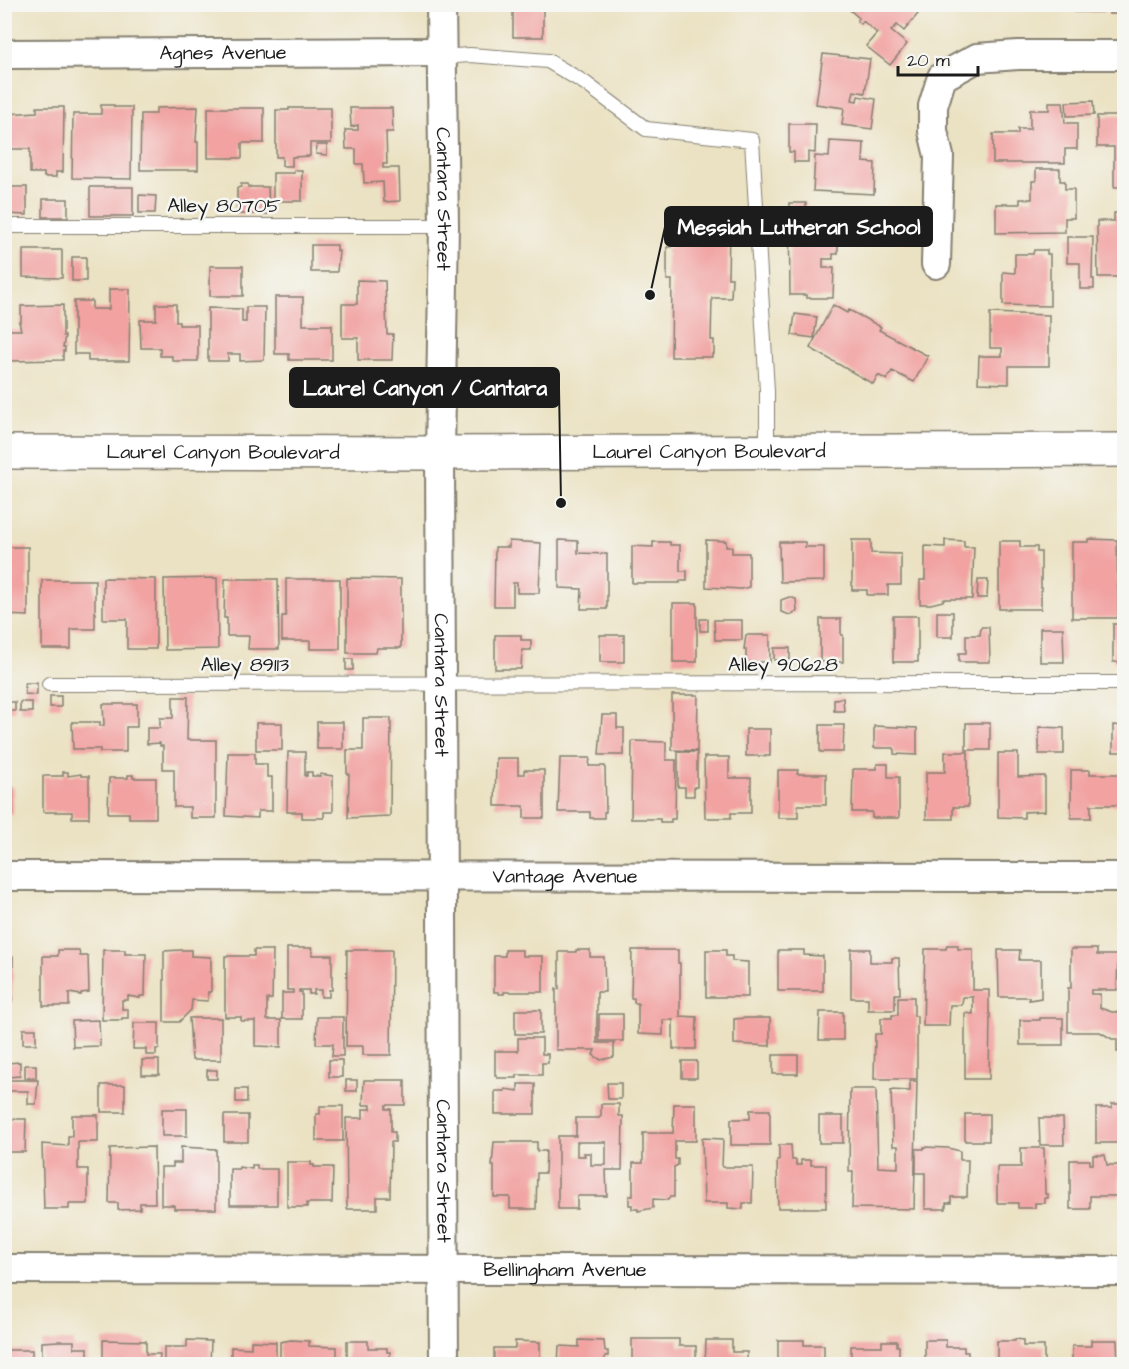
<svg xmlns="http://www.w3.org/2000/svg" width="1129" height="1369" viewBox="0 0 1129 1369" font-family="'Architects Daughter',sans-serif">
<rect width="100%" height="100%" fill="#f6f6f2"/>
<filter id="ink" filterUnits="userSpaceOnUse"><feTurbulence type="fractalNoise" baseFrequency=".0167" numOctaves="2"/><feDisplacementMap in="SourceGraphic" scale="12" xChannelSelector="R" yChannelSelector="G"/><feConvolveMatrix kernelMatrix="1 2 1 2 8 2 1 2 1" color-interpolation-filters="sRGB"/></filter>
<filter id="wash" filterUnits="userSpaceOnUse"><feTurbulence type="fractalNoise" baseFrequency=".008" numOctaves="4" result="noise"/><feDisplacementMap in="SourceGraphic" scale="24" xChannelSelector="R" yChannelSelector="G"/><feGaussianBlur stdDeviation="1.35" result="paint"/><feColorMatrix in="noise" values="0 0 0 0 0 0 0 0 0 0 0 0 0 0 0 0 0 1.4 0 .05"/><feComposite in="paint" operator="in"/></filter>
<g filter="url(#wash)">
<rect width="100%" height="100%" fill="#ebe2c3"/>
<g id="blocks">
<!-- building -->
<path fill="#f1a2a1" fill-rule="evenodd" d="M513,4H543V37H513Z
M843,4H926L904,31L897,25L891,31L907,44L890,65L866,46L877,33L863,21L861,24L857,21L859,18Z
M1035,4H1064V7L1034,6Z
M1070,4H1103V12H1074V7H1070Z
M1109,4H1124V14H1109Z
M823,54L870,59L865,93L854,91L852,100L857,101L858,96L876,99L872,129L842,125L844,108L816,104Z
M1093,101L1094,115L1067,116L1066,102Z
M1049,102H1063L1065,123H1077V149H1065V163H993V134H1018V129H1030V110H1049Z
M101,105H114V107H132L131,179L72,178L73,114H101Z
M37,107H64L63,172H56V177H44V173H30V149H6V114L37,112Z
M198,107L196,142H198V170H140L141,114H156V108Z
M208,108H264V143H242V158H208Z
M289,108H331V143H310V156L292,157V166H282V157H276V110H289Z
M350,108H392L393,132H386L387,164H383V168H399L400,201L384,202L383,182L364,183L363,164H356V149H346L345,130H358V125L351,127Z
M1122,113H1124V187H1114V147H1097V116H1122Z
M789,124H816L815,153L808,152V162H794V152H789Z
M830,141L864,143L863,162L875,163L874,194L813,191L815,156L829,157Z
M317,145H327V155L316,154Z
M1036,169H1060V181H1065V189H1074V218H1065V232L996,233V204H1020V199H1032V181H1036Z
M294,170H302V201H273V173H294Z
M241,184H248V187H268L269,214H237V188L241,187Z
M4,187H27V215L4,214Z
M90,187H133V216H90Z
M139,195L156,196L155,213H139Z
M43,199H68V217H43Z
M789,203H806V212H821L820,239H833V241H838V254H833V259H823V268H834L833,298H806V295H790Z
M1114,213H1124V277H1098L1097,221H1114Z
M671,229H729L728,278H732L731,298H712L711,340H714V354H712V357H671L672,280H667V247H671Z
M1067,237H1093L1092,279H1094V289H1080V263H1067Z
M311,245H337V251H339L337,272H311Z
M23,250H62V278L23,277Z
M1034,250H1047V254H1050V306L1003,305V272L1015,273V254H1033Z
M72,257H86V281H72Z
M210,266H243V296H210Z
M357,280L385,281L387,334H393L392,360H358V338H342V304H357Z
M109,289H130L129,361H88V354H74V301H92V309H109Z
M275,297H303V325H332V360H289V354H275Z
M156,304H176V322H179V325H198V361H172V356H160V348H141L140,320H156Z
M63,305V336H65L63,347H65V351H63V360L7,361V330H21L19,322H21V306Z
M833,305L847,313L849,310L881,327L879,330L928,356L914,382L892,371L887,380L878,375L873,384L810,348Z
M246,307H265L264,360L240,361V354H228V361H208V308L242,309V322H246Z
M990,313L1049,315V366H1009V384L978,383L979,356H1002V348H990Z
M795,314L817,317L814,338L792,335Z
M1089,539L1117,540L1118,618H1072V542H1089Z
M559,540L578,541V553L607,554V609H581L582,589L559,588Z
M706,540L726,541V547H732V553H749V587L741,589L706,587Z
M852,540H871V553L901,554V585H888V595H867V590H852Z
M945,540L964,541V547H974L972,599H943V601L931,604H920V580H925V546L945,547Z
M509,541L541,543L539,593H517V583H513V606H494L495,547H509Z
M999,541H1020V547H1037V552H1041V609H999Z
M653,542H670V545H680V571H687V581H680V583H632V546L653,547Z
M779,542H805V547H824V581L780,582Z
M4,547H28V616L4,615Z
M103,578L156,579V649H127V619H103Z
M217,578L218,649L165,650L164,579Z
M347,578L401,579V648H377L376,653H347Z
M225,579H278L279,649H248L249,636H227V618H224Z
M286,579H340V649H310V641H282V616H286Z
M42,580H95V629H71V649H42Z
M978,580H988L987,598H977Z
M1121,581H1124V596H1122Z
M789,597L796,599L797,611L790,615L781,612V600Z
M673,603H697V662H673Z
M937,612H953V637H937Z
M893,616H918V662H893Z
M700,619H708V631H700Z
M820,619H841V635H843V662H820Z
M714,620H742V640H715Z
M1113,624H1124V662H1113Z
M981,627H989L990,662H959V653H966V635H980Z
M1040,628H1063L1064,662H1040Z
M495,635H521V640H531V650H522L521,669H495Z
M600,635H624V662H600Z
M746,635H770V662H746V649H744Z
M774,648H790V660H774Z
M346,659H353V670H346Z
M25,683H37V695L25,694Z
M672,695H698L697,751L672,750Z
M50,696H61V707H50Z
M173,697H188L187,740H216V818H190V807H174V769H163V746H160V743L147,744V728H160V718H173Z
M843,698L844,711H834V699Z
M4,702H15V711H4Z
M20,702H32V712H20Z
M103,704H137V727H126V752H100V749H73L72,722H100V726L104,725Z
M602,715H617V728H624V755H599Z
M363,718H391L390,816L348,818L349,774H347V750H363Z
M317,722H343V749H317Z
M256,723H282V750H256Z
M966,723H990V750H966Z
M820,725H844L843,752H820Z
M1113,725L1124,726V752H1113Z
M874,726L917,728V755L894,754V748H874Z
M1039,727L1064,728V754H1039Z
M746,729H770V756H746Z
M632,741L666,742V760H676L675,819H671V822H660V819H631Z
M288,752H305V776H307V772H312V776H320V774L333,776V812H324V818H302V812H287Z
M678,752H697V787H694V796H685V787H678Z
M945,752H968V807H953V819H926V772H945Z
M228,753H255V764H267V777H272V811H258V818L226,816Z
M998,753H1018V777L1045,776V811L1024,812V818L998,817Z
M704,757H729V778H751V813H731V818H705Z
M496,758H518V774H524V770H544V818H524V806H495Z
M560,758H590L589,766H605L606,812H604V818H590V812H558Z
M877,764H888V777H899V818H872V812H852L853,769H877Z
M778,770H798L797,774H826V805H798V818H778Z
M1071,770H1090V774H1120V805H1091V818H1071Z
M63,772H68V776L81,774V776H89V818H72V812H43V776H63Z
M128,775H133V778H156V818H129V813H108L109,778H128Z
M4,786L13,787V815H4Z
M947,945H958V949H973V990H989V1014H990L989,1079H965V1013L973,1014V997H963L962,1005H950L949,1026H923L925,949H946Z
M287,948H312V955H332V990H329V997H321V990H314V994H309V990H299V992H302V1019H282V993H293V990H287Z
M851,949H870V962H892V958H899L900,994H895V1010H868V998H851Z
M1071,949H1097V955H1118L1117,990H1091V994H1100V1008L1112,1012H1124V1052H1117V1039H1112L1100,1032H1068V988H1071Z
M58,950H79L80,956H88L89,992L81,993V995L69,993V1006H43V956H58Z
M103,950H125V954H146L145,996H140V998L128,996V1000H122V1009H128V1018H122V1020H102Z
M181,950H191V956L211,957V992H208V1001L192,1000L191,1010L179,1022H164V951Z
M254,950H273L272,999H267V1020H281V1047L255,1046V1021H241V1017H225V956H254Z
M347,950H392L391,1055H363V1046H346Z
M505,950H522V956H543V992H504V994H499V992H494V956H505Z
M576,950H590V957H604L605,992H597V1043H614V1057L601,1060L593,1055L595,1050H556V989H559V952H576Z
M632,950H678V963H680V1016L697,1017L696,1049H673V1020H663V1035L638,1034V1003H634V998H631Z
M706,950H726V956H732V961L748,962V997H706Z
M778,950H804V955L823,956V991H778Z
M998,950H1020L1019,960H1041V998L1029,1000V997H999Z
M4,957H13L12,1002H4Z
M898,997H914V1016H917V1079H874L875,1034H881V1018H892V1015H898Z
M515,1010H541V1034H515Z
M820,1012H843V1040H819Z
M599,1014H623V1041H599Z
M317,1017H343V1056H332L333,1044H316Z
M189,1018H221V1060H192Z
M746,1018H770V1046L734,1044V1019Z
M1040,1018H1063V1045H1020V1020H1040Z
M99,1020L100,1046L73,1047L72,1021Z
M134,1023H159V1049H156V1055H146V1049H133Z
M23,1029H36V1044H23Z
M518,1038H542V1054H548V1063H542V1075H517V1078H497V1075H495V1051H518Z
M773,1055H798V1074H773Z
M142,1060H159V1075H142Z
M329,1060H342V1077H329Z
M682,1061H697V1078H682Z
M20,1062V1076L8,1077L7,1063Z
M25,1065H36V1078H25Z
M207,1070H217V1079H207Z
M4,1080H38L36,1104H28V1091H4Z
M346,1080H357V1091H346Z
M364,1080H405V1105H386V1109H391V1132H395V1142H391L390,1197H377V1209H347L346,1118H363V1109H371V1105H363Z
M910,1081H917L914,1209L852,1208L853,1172H849L850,1089H876L878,1167L898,1168V1146H893L891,1090L910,1091Z
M607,1083H621V1099H608Z
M518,1084H535V1114H495V1091H505V1089L518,1091Z
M101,1085H125V1112H101Z
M236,1089H247V1102H236Z
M601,1104H619V1116H623L622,1170H606L607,1196H577V1209H558V1136H576V1118H599L601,1116ZM577,1142H606V1165H591V1153H584L585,1156H577Z
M674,1104H696V1141H675V1159H678V1165L674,1167V1197H670L668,1200L653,1199V1208L638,1211V1209H632V1205H629V1196H633V1163H643V1133H673Z
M1112,1104H1124V1143H1096V1108H1112Z
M320,1106H343V1141H316V1114H320Z
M162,1109H187V1136H162Z
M750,1110H770V1145H731V1119H750Z
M965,1114H989V1141H965Z
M72,1115H98V1142H78V1169H88V1204H69V1209H44L42,1144L68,1146V1136H72Z
M224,1115H248V1142H224Z
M819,1116H843V1143H819Z
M1039,1118H1063L1064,1145H1040Z
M10,1119H26L25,1152H4V1125H10Z
M702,1138L723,1139L722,1167H753L752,1203H743V1209L728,1208V1203H704Z
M494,1142H537V1151H546L545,1173H537L536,1209H510V1197H494V1166H492Z
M779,1145H791L792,1160H796V1165H801V1160H811V1165H826V1208H778L777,1160H779Z
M154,1147L155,1203H140V1209L118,1210V1203H109L110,1148Z
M181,1147L216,1149V1209H174V1205H161V1167H173V1163H181Z
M924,1147L948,1148L960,1151V1160H968L967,1197H951V1203H946V1209H925V1173H916V1149H924Z
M1021,1148H1044L1045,1194H1048V1198H1045V1203H1035V1208H1018V1203H997V1167H1021Z
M1093,1155H1105L1107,1165H1120V1196H1090V1209H1070V1160H1090V1164H1093Z
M287,1162H311V1165H314V1167H333L332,1203H307V1207H287Z
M252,1165H257V1169H277V1205H230V1169H239V1167L252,1169Z
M632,1339H679V1346H696V1364H632Z
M1015,1339L1023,1340V1346H1044V1364H997V1341H1015Z
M103,1340L146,1341V1354H160L159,1364H103Z
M187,1340L211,1341L210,1364H164V1347H187Z
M291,1340L309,1341V1346L337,1347V1364H280V1342Z
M579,1340L604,1341L605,1351H608V1356H605V1364H558L559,1346L579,1347Z
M706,1340H732V1352H747V1364H705Z
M778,1340H804V1345H824V1364H778Z
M925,1340H946V1347H964V1352H968V1364H925Z
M1091,1340H1117L1118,1364H1072V1346H1091Z
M59,1341H74V1348H88V1364H42V1342Z
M251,1341L276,1342V1364H231V1347L251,1348Z
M347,1341H368V1348H387V1352H390V1364H347Z
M515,1341L540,1342V1364H494V1348H515Z
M882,1341H897V1346H899V1364H851V1346H882Z
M4,1350H32V1364H4Z"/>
</g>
</g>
<g filter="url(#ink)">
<use href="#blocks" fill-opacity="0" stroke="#847f70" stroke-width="1.5"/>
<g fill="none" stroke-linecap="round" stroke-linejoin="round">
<!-- lane casing -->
<g stroke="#847f70" stroke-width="16">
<path id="lane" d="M441,57L470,55L548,61L585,83L646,129L752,140L767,391V451
M4,226H444
M49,684L1124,683"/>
</g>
<!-- street casing -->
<g stroke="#847f70" stroke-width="32">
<g id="street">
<path id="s1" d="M441,4L444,226L440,453L444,1364"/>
<path id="s2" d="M4,54L441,52"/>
<path d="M936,264L939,156L933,131V106L942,77L977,58L1018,55H1124"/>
<path id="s3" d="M4,876L1124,877"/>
<path id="s4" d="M4,1269L1124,1271"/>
</g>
</g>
<!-- primary casing -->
<g stroke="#847f70" stroke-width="36">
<g id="primary">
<path id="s5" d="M4,452L440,453L1124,450"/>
</g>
</g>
<!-- lane -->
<use href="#lane" stroke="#fff" stroke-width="14"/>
<!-- street -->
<use href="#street" stroke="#fff" stroke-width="28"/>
<!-- primary -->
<use href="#primary" stroke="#fff" stroke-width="33"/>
</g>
</g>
<g text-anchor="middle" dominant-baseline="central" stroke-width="5" stroke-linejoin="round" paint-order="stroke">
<!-- street labels -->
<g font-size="20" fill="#1c1c1c" stroke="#f6f6f2">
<text stroke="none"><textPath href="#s2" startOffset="219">Agnes Avenue</textPath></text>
<text stroke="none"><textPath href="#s1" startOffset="195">Cantara Street</textPath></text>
<text x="224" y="206">Alley 80705</text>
<text stroke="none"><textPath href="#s5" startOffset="705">Laurel Canyon Boulevard</textPath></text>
<text stroke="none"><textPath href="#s5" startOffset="219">Laurel Canyon Boulevard</textPath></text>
<text x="245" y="665">Alley 89113</text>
<text x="783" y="665">Alley 90628</text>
<text stroke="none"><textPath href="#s1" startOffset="681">Cantara Street</textPath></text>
<text stroke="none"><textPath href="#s3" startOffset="561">Vantage Avenue</textPath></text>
<text stroke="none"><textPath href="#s1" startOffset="1167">Cantara Street</textPath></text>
<text stroke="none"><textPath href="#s4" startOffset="561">Bellingham Avenue</textPath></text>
</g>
</g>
<!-- callouts -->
<path fill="none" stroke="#1c1c1c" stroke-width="2" d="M650 295L665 227M561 503L559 388"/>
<g fill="#1c1c1c" stroke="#f6f6f2" stroke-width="2">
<circle cx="650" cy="295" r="6"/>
<circle cx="561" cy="503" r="6"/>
</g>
<g fill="#1c1c1c" stroke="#1c1c1c" stroke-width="2">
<rect x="665" y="207" width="267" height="39" rx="6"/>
<rect x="290" y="368" width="269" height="39" rx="6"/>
</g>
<g font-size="21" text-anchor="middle" font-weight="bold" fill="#fff">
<text x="799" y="234">Messiah Lutheran School</text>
<text x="425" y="395">Laurel Canyon / Cantara</text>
</g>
<!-- margin -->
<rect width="1129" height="1369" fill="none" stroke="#f6f6f2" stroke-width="24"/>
<!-- scale -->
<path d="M898 66v9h80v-9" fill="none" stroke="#1c1c1c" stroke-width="3"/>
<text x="907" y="66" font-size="18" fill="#1c1c1c" stroke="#f6f6f2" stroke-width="4.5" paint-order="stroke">20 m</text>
</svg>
